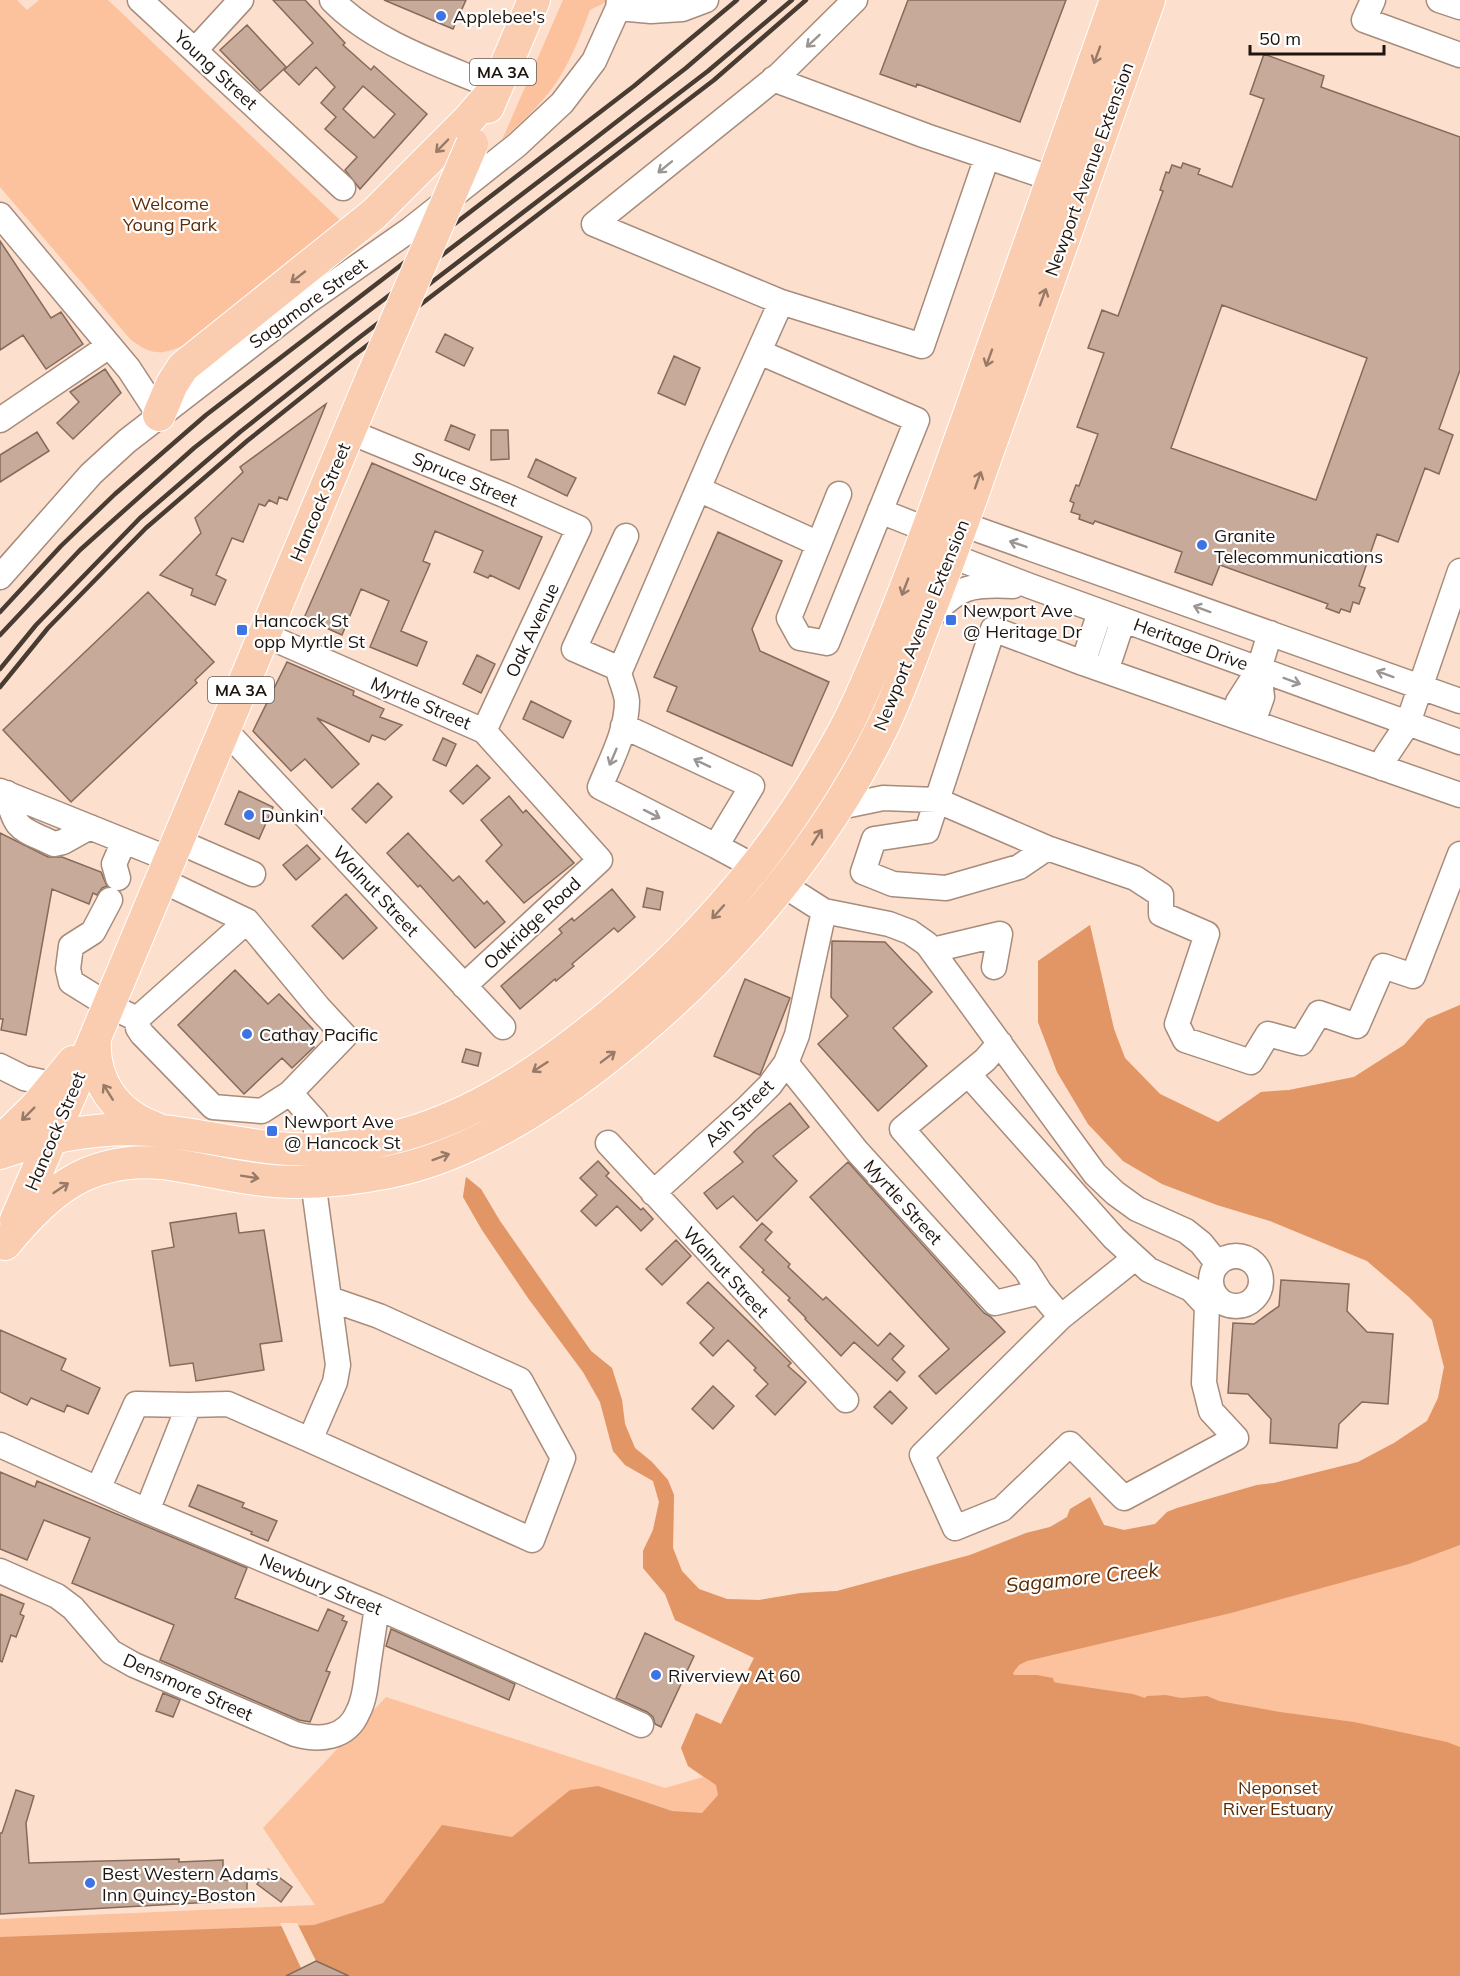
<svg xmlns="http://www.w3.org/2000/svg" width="1460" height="1976" viewBox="0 0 1460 1976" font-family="Mulish,sans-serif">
<rect width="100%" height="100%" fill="#fddfcd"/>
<!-- green -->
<path fill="#fcc19d" d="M0,0H17L27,10L39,0H108L341,221L182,346C160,356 150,354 131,340L0,187Z
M563,0H610L590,10C578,42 564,79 539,104C528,117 514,128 502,140Z
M1090,925L1114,1029L1125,1058L1160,1094L1218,1122L1261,1092L1289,1090L1354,1077L1404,1045L1427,1019L1460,1005V1976H0V1919L315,1905L263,1828L386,1697L665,1788L703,1777L688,1766L681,1748L696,1713L721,1724L754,1658L675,1620L665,1594L643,1568V1551L653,1530L659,1502L653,1481L625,1465L613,1451L600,1402L583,1372L528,1298L482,1230L463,1197L466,1177L481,1189L500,1221L591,1351L612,1368L622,1400L625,1424L635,1448L652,1462L668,1480L674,1495L673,1548L682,1571L699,1589L727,1599L759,1600L801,1593L837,1591L970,1555L1026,1533L1050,1527L1067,1517L1070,1509L1090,1497L1104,1525L1124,1530L1155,1524L1167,1512L1177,1508L1257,1485L1274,1483L1358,1462L1394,1443L1427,1421L1438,1398L1444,1367L1432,1320L1409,1297L1367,1261L1270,1221L1217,1205L1162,1184L1123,1161L1088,1124L1057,1072L1038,1022V961Z"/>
<!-- water -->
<path fill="#e29665" d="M1090,925L1114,1029L1125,1058L1160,1094L1218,1122L1261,1092L1289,1090L1354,1077L1404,1045L1427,1019L1460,1005V1545L1409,1564L1231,1613L1027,1661L1019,1665L1013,1673L1014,1675H1037L1053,1678L1054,1682L1058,1683L1133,1694L1145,1698L1147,1696L1166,1695L1181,1698L1207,1696L1219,1701L1280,1712L1354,1722L1447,1742L1460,1747V1976H0V1937L314,1925L383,1903L442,1825L512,1837L570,1790L598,1786L672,1811L702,1813L718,1795L716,1785L688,1766L681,1748L696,1713L721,1724L754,1658L675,1620L665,1594L643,1568V1551L653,1530L659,1502L653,1481L625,1465L613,1451L600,1402L583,1372L528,1298L482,1230L463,1197L466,1177L481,1189L500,1221L591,1351L612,1368L622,1400L625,1424L635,1448L652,1462L668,1480L674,1495L673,1548L682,1571L699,1589L727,1599L759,1600L801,1593L837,1591L970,1555L1026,1533L1050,1527L1067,1517L1070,1509L1090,1497L1104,1525L1124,1530L1155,1524L1167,1512L1177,1508L1257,1485L1274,1483L1358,1462L1394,1443L1427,1421L1438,1398L1444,1367L1432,1320L1409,1297L1367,1261L1270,1221L1217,1205L1162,1184L1123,1161L1088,1124L1057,1072L1038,1022V961Z"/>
<!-- pier -->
<path fill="#fddfcd" d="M280,1923H297L316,1961L301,1968Z"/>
<!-- building -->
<path fill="#c7aa99" stroke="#856b5b" stroke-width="1.5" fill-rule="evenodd" d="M273,0H305L345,43L343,45L371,70L374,66L427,114L360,189L345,170L357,157L325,129L336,117L321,103L335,87L316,67L299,85L284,70L313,43ZM363,86L395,114L374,138L343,109Z
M384,0H466L453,29Z
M908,0H1066L1020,122L917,84L916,87L880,74Z
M247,25L286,67L260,91L220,50Z
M1264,54L1324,76L1321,87L1460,137V370L1439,429L1453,435L1439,474L1425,468L1398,542L1377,534L1359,586L1365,588L1359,604L1353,602L1350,612L1341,609L1339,613L1326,608L1328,604L1220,565L1212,585L1175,572L1182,552L1095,521L1093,524L1079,519L1080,515L1071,512L1074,503L1070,501L1076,485L1079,486L1098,434L1077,427L1104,353L1088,348L1102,310L1118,316L1163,191L1160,190L1166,172L1169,173L1172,165L1181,168L1183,163L1200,169L1198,174L1232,187L1264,99L1250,94ZM1222,305L1367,358L1316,500L1171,448Z
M0,241L51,318L61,312L83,344L46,369L23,335L0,350Z
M445,334L473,348L464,366L436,352Z
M674,356L700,368L685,405L658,393Z
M105,369L121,393L73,439L57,423L79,402L70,392Z
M326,404L287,500L279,497L277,504L269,500L265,506L259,504L243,542L232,538L216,575L226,580L215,605L191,595L193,589L160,575L201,533L195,518L243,472L240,467Z
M451,425L475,435L469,450L445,440Z
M491,430H508L509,459L491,460Z
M37,432L49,451L0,482V455Z
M536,459L576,478L567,496L528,477Z
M372,463L542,537L519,589L490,575L488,578L474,572L483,551L435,531L423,561L430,564L401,631L427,642L417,666L370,647L389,601L361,589L342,635L304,618Z
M718,532L782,561L752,629L760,651L829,682L792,766L667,711L677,687L654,677Z
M148,592L214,662L195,680L197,683L71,802L3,730Z
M477,655L495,664L481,693L463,684Z
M287,662L354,691L353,695L384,709L380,717L402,725L385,740L372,735L369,742L317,718L359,764L332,788L305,759L291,771L253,731Z
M531,701L571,721L563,738L523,719Z
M443,738L456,744L446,766L433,760Z
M477,765L490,778L463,804L450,791Z
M378,783L392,797L366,823L352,809Z
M239,791L273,807L259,839L225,824Z
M509,796L523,813L526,810L574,863L524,903L486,861L502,845L481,820Z
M0,833L48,857H62L101,872L107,886L102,888L97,895L93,893L89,904L52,889L26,1035L1,1030L3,1019H0Z
M408,833L453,881L459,876L484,904L487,901L505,922L475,948L420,885L418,887L387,853Z
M307,845L320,859L296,880L283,865Z
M647,888L663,892L660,910L643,907Z
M612,889L635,917L618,932L614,928L572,964L574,966L556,981L555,979L520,1009L501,986L562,933L559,929L572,918L574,921Z
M346,894L377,928L343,959L312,926Z
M832,941L885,942L932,992L893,1028L927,1066L878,1111L818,1044L848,1016L831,997Z
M235,970L268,1004L279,994L313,1029L304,1038L314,1047L292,1068L282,1058L244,1094L178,1025Z
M745,979L790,998L760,1075L714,1056Z
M466,1049L481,1053L478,1066L462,1062Z
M790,1103L809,1127L773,1156L797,1181L757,1221L733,1196L717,1209L704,1193L743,1162L734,1152L756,1130Z
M598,1161L609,1173L606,1176L641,1210L643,1208L653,1219L641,1231L617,1206L596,1226L581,1211L597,1195L580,1178Z
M848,1162L984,1313L991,1317L1005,1332L936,1394L919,1376L949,1349L810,1197Z
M236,1213L239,1233L264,1230L282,1341L260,1344L264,1370L196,1381L193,1363L170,1366L152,1251L174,1247L170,1223Z
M762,1223L772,1232L765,1240L790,1264L788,1267L823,1300L826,1297L878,1346L890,1333L904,1346L892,1359L905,1372L897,1381L854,1342L841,1356L805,1319L806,1318L788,1300L790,1298L762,1272L764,1270L740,1247Z
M676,1240L691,1256L662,1285L646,1269Z
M1281,1280L1349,1284L1347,1311L1367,1332L1393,1334L1388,1404L1362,1402L1339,1424L1337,1448L1270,1443L1271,1419L1248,1394L1228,1393L1233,1323L1254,1324L1279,1306Z
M708,1282L791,1363L788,1366L806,1382L775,1415L756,1396L768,1384L754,1370L756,1368L728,1340L713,1356L700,1343L714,1328L687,1303Z
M0,1330L66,1359L61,1370L100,1388L88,1414L67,1405L64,1412L31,1398L27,1405L0,1392Z
M713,1386L734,1406L713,1429L692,1409Z
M890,1391L907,1408L892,1424L874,1407Z
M0,1472L35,1487L37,1481L247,1568L235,1598L318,1631L328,1609L344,1616L342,1620L347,1622L326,1671L330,1672L310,1722L299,1720L160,1660L174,1625L72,1583L90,1538L44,1520L27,1560L0,1549Z
M198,1485L244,1503L242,1507L277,1521L268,1541L251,1534L252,1532L189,1506Z
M0,1594L24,1604L20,1614L24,1616L16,1637L11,1635L2,1662L0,1661Z
M391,1629L515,1684L509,1700L386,1646Z
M645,1633L694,1656L661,1727L655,1724L653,1717L647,1712L616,1698Z
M163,1693L180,1700L173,1717L156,1711Z
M16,1790L34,1796L26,1823L29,1863L179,1859V1862L223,1860V1880L247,1879V1900L0,1914V1833H2Z
M268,1869L292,1887L281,1902L257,1884Z
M316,1961L349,1976H286Z"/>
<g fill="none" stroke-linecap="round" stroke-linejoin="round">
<!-- minor casing -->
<g stroke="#a78b7b" stroke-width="27">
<path id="minor" d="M140,0L343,188
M332,0C375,44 440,64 496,88
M1373,0L1364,20L1460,55
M1439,0L1460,7
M618,8L651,11L682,9L706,0
M195,50L241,0
M773,79L926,136L1053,179
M0,215L129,369L159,415
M781,302L922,346L987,157
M759,352L917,420L827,643L800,638L789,618L839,494
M0,420L109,346
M350,432L504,495L579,528L484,731
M698,489L819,544
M880,511L928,530
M948,519L1460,701
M936,550L1030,586L1460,742
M0,577L91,474L127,441L307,302L411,229L517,145L562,103L594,61L618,8L619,0
M930,618C958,586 971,584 1013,586
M265,635L484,731L600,860L464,986
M1083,663L1100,612
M620,669L574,649L626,536
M1106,671L1123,620
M1234,716L1238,702L1259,669L1270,633
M1253,722L1262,697L1259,669
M623,726L752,786L716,846L600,787C611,760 627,731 627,701C626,692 621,681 619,673L717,445L781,302L594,224L779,75L855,0
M224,729L503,1027
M1382,768L1386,756L1408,723L1460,571
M0,791L169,859
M7,793C15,832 21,828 54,844L63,842L90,827
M1460,795L1083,663L993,629L927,831L874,839L863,872L893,884L946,888L1019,867L1047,848L1135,878L1161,895V914L1207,934L1177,1024L1185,1040L1251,1062L1268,1034L1301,1043L1319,1013L1357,1026L1383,966L1413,976L1460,854
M835,808L883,798L936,800L1047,848
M177,841L253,874
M716,846L755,867L824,911L889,924L910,932L927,944L1095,1174L1115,1193L1137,1209L1186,1231L1201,1243L1218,1264
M118,878L114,864L124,841
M161,880L247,921L319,1008L345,1036L290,1093
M110,900L93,932L71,946L68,969L71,982L108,1005L137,1019L138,1028L142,1034L213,1107L262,1111L290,1093L316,1122V1135L320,1149
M933,950L1000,934L994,967
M137,1019L247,921
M1000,1043L985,1060L902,1129L1026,1270L1040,1292L1061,1317L922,1455L955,1528L1002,1509L1070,1444L1124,1498L1236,1438L1211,1411L1204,1383L1207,1306L1217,1297
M786,1063L856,1150L995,1303L1040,1292
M0,1066L24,1078L55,1085
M968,1074L1114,1238L1149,1270L1191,1289L1207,1306
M608,1143L846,1400
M653,1193L746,1109L770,1085L786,1063L797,1035L824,911
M1211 1281a25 25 0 1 1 50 0a25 25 0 1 1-50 0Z
M1061,1317L1135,1258
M310,1440L532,1540L563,1458L520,1380L379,1316L330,1299
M0,1445L147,1511L377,1607L641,1725
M98,1489L136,1404L189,1405
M147,1511L189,1405L228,1404L310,1440L335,1382L338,1365L313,1181
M0,1571L57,1596L73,1608L111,1652L134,1665L295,1734C319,1741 347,1739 358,1712C365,1699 366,1682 368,1667C371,1647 374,1627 377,1607"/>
</g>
<!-- major casing -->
<g stroke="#fff" stroke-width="34">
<path id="major" d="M488,107L534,0
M159,415L172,384L183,367L374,214L469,119L496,88
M95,1038C92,1080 115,1114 155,1128
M0,1142L35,1108L73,1062
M0,1153C48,1136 99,1126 151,1130C193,1133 234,1144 276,1148C324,1153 373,1145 419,1130C490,1107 554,1061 611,1014C707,935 786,839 845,729C866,689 882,647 899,605C929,529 956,452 983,375C1027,250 1072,125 1116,0
M16,1220L95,1038L373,375
M5,1244C49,1190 89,1157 162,1163C206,1169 251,1182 296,1182C327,1182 359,1178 389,1172C465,1157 537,1112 598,1065C716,974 819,858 884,724C900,690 912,656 925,622C952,556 974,489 998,423C1049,282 1098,141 1149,0"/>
</g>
<!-- minor -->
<use href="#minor" stroke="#fff" stroke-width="24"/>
<!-- major -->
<use href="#major" stroke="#facdb0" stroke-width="32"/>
<!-- rail -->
<path stroke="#483b32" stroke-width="4.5" d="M0,612L61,546L115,494L206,415L634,86L737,0
M0,635L80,550L194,448L345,329L584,147L686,68L765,0
M0,669L36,625L140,518L240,432L356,340L708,71L792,0
M0,687L48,628L146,528L247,441L352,357L714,80L806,0"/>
<!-- major-bridge casing -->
<g stroke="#fff" stroke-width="34" stroke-linecap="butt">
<path id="major-bridge" d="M373,375L472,144"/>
</g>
<!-- major-bridge -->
<use href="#major-bridge" stroke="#facdb0" stroke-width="32"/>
</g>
<!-- one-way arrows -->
<defs><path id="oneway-shaft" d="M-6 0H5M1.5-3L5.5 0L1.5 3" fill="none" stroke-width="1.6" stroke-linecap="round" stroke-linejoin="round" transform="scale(1.5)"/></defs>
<g stroke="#9a9693">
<use href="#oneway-shaft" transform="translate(813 41) rotate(137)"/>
<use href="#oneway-shaft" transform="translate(665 167) rotate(141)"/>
<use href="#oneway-shaft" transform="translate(1018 544) rotate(-161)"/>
<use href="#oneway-shaft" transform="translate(1202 609) rotate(-160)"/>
<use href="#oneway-shaft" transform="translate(1385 674) rotate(-160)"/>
<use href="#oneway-shaft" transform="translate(1292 681) rotate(20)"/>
<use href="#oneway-shaft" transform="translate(613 757) rotate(113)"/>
<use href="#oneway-shaft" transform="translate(702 763) rotate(-155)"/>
<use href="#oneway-shaft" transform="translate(652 814) rotate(27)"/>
</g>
<g stroke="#977a68">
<use href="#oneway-shaft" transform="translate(1097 55) rotate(110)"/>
<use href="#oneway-shaft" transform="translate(442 146) rotate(134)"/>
<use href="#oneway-shaft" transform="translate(298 277) rotate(142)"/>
<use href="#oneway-shaft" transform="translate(1043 297) rotate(-70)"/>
<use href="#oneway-shaft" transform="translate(989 358) rotate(110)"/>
<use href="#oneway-shaft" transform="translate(978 480) rotate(-70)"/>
<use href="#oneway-shaft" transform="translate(905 587) rotate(111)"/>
<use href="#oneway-shaft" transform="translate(817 837) rotate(-57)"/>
<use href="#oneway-shaft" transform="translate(718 912) rotate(132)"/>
<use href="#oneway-shaft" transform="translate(608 1057) rotate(-37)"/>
<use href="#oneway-shaft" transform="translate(540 1067) rotate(147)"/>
<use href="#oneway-shaft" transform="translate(108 1092) rotate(-122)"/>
<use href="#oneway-shaft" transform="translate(28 1114) rotate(135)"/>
<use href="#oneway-shaft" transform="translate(441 1157) rotate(-20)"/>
<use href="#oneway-shaft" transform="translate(250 1177) rotate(9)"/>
<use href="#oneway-shaft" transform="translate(61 1188) rotate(-34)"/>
</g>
<!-- markers -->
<g fill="#3d73e3" stroke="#fff" stroke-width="2">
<circle cx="441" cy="16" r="6"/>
<circle cx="1202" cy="545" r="6"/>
<rect x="945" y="614" width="12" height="12" rx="3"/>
<rect x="236" y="624" width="12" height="12" rx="3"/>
<circle cx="249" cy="815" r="6"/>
<circle cx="247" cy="1034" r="6"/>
<rect x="266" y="1125" width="12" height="12" rx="3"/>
<circle cx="656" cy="1675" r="6"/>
<circle cx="90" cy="1883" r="6"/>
</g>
<g text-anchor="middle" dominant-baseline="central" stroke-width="4.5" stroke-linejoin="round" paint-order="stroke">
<!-- shield labels -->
<g fill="#fff" stroke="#625b57" stroke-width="1.5">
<rect x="470" y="59" width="66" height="26" rx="4.5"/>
<rect x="208" y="677" width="66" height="26" rx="4.5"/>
</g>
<g font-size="16" font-weight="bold" fill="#1f150f">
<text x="503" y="72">MA 3A</text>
<text x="241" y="690">MA 3A</text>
</g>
<!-- poi labels -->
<g font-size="18" fill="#1f150f" stroke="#fff" text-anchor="start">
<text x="453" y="16">Applebee's</text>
<text x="1214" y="535">Granite<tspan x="1214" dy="21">Telecommunications</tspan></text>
<text x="963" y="610">Newport Ave<tspan x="963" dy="21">@ Heritage Dr</tspan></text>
<text x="254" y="620">Hancock St<tspan x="254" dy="21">opp Myrtle St</tspan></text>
<text x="261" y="815">Dunkin'</text>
<text x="259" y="1034">Cathay Pacific</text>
<text x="284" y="1121">Newport Ave<tspan x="284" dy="21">@ Hancock St</tspan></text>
<text x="668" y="1675">Riverview At 60</text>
<text x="102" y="1873">Best Western Adams<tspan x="102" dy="21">Inn Quincy-Boston</tspan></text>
</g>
<!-- street labels -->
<g font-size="18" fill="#1f150f" stroke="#fff">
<text transform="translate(216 70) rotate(43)">Young Street</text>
<text transform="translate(1089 169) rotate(-70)">Newport Avenue Extension</text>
<text transform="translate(308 303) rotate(-36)">Sagamore Street</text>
<text transform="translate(465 479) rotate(23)">Spruce Street</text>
<text transform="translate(320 502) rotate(-67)">Hancock Street</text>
<text transform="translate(921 625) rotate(-68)">Newport Avenue Extension</text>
<text transform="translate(532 630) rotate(-65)">Oak Avenue</text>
<text transform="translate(1191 644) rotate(20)">Heritage Drive</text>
<text transform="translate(421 703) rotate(23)">Myrtle Street</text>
<text transform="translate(376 891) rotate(47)">Walnut Street</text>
<text transform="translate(532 923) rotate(-43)">Oakridge Road</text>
<text transform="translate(739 1113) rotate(-44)">Ash Street</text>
<text transform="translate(55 1131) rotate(-67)">Hancock Street</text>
<text transform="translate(903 1202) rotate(48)">Myrtle Street</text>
<text transform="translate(726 1272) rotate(47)">Walnut Street</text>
<text transform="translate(321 1584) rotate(23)">Newbury Street</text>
<text transform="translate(188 1687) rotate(24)">Densmore Street</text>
</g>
<!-- park labels -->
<g font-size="18" fill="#5c2b05" stroke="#fff">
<text x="170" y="203">Welcome<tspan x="170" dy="21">Young Park</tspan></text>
<text x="1278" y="1787">Neponset<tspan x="1278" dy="21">River Estuary</tspan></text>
</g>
<!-- water labels -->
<g font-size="20" font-style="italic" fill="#592901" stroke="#fff">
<text transform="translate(1082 1577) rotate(-6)">Sagamore Creek</text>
</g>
</g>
<!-- scale -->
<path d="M1250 45v9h134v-9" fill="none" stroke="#1f150f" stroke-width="3"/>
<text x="1259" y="45" font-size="18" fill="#1f150f" stroke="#ffffff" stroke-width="4.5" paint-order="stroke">50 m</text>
</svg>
